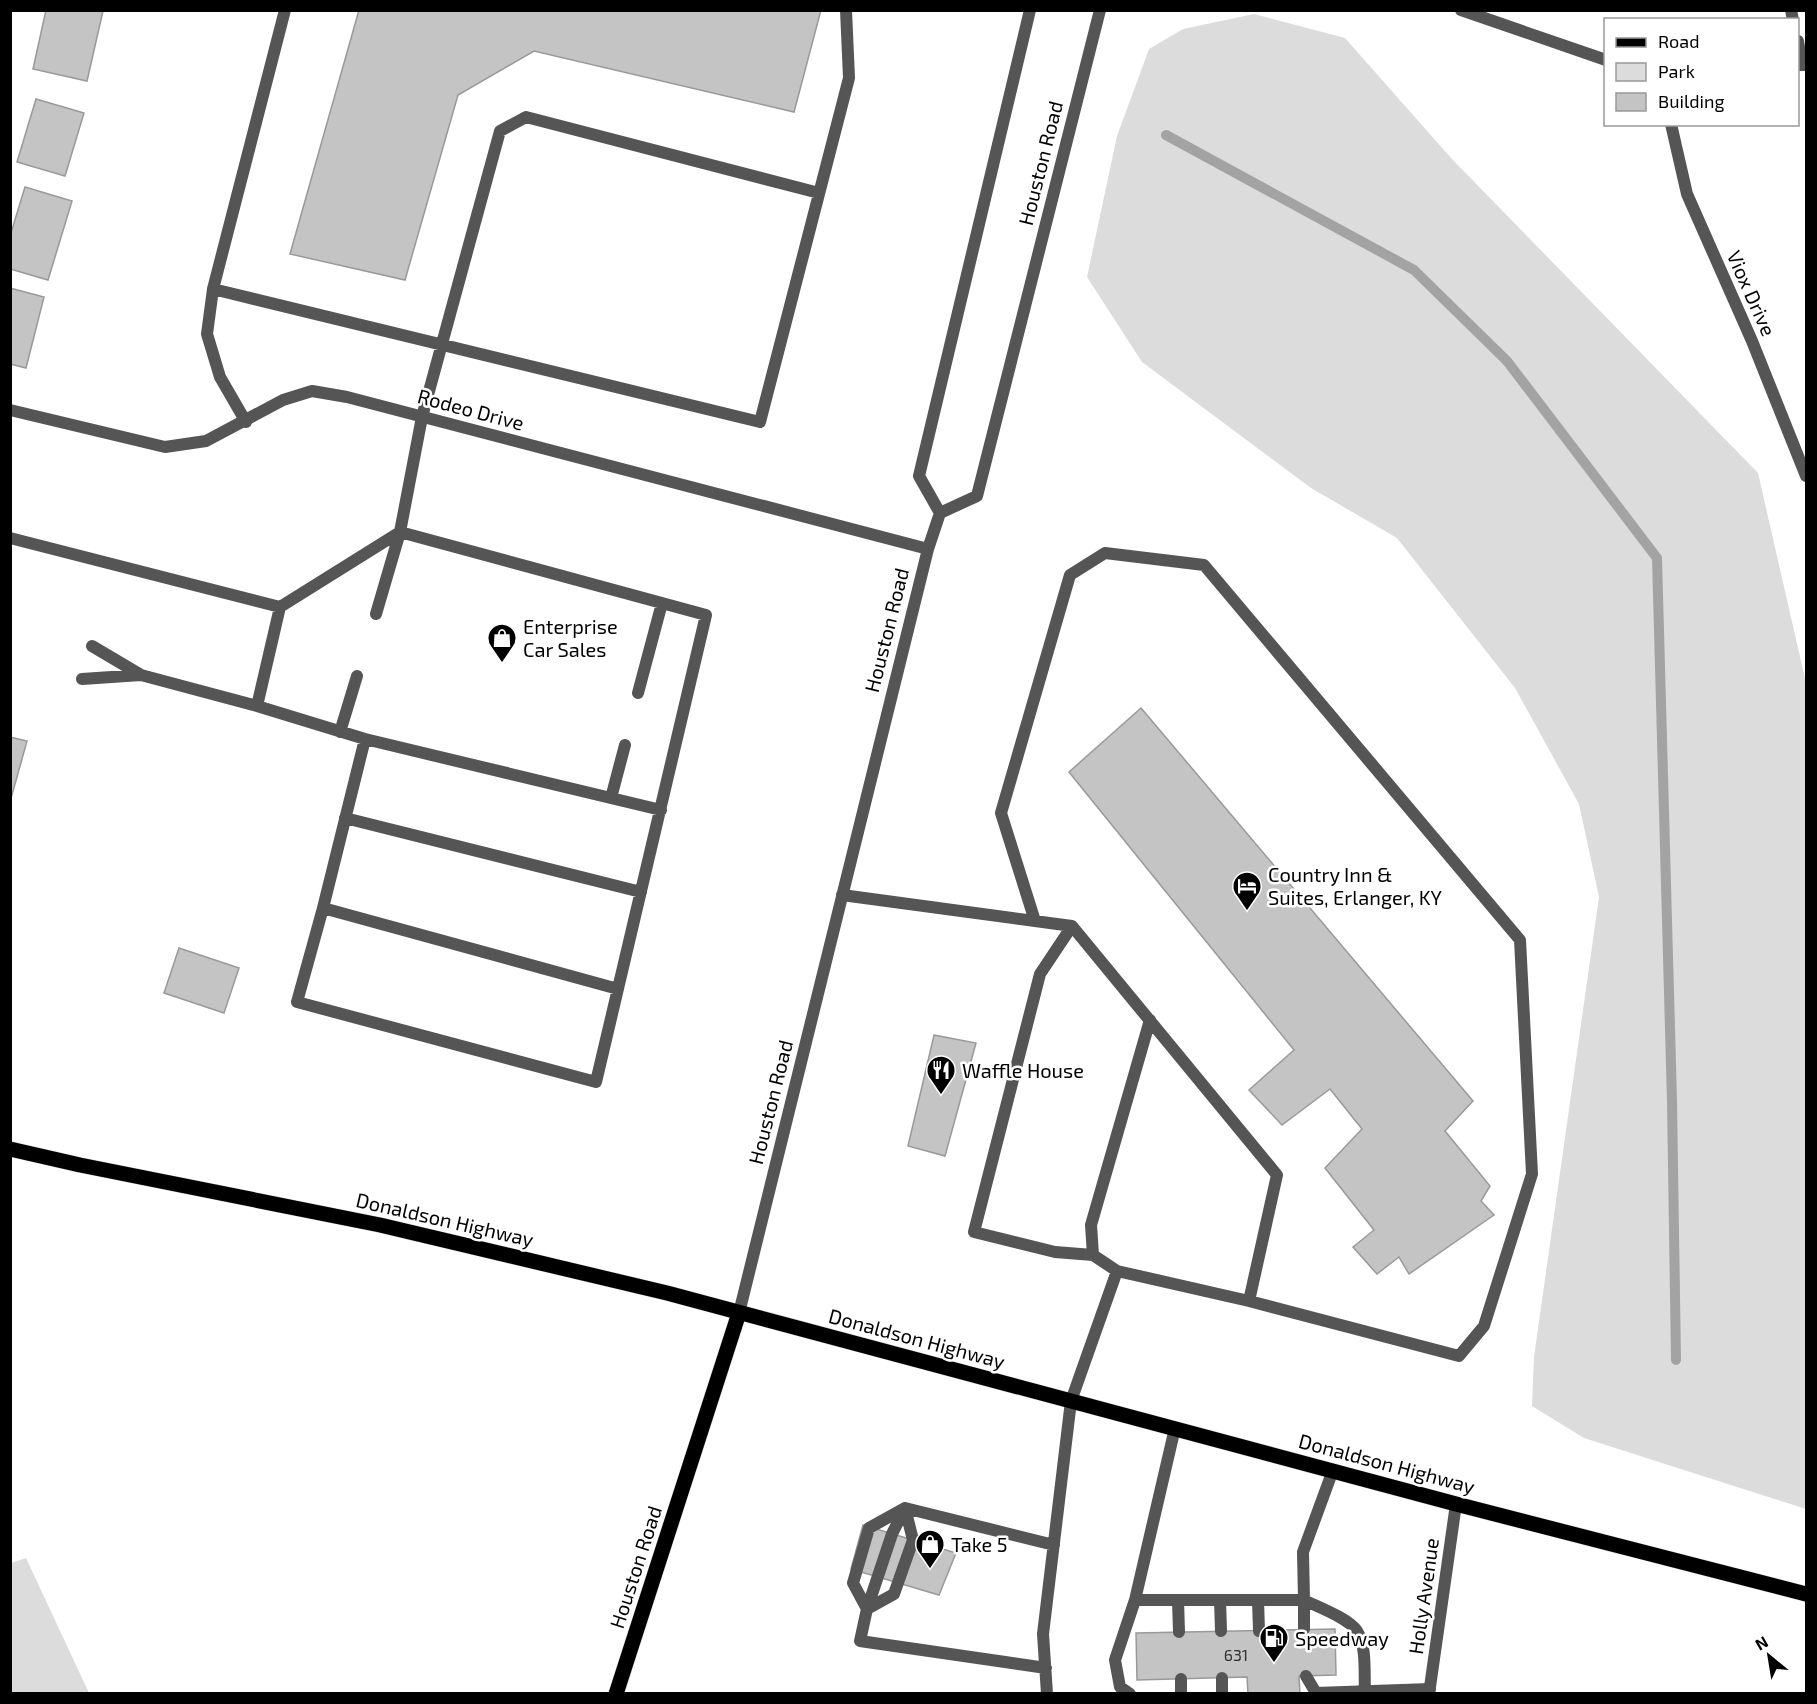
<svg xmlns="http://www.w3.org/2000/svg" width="1817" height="1704" viewBox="0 0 1817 1704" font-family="'Exo 2',sans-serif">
<rect width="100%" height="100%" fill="#fff"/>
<!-- green -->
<path fill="#dcdcdc" d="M1254,14L1345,38L1451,158L1758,473L1806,683V1509L1584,1438L1532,1406L1534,1357L1599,897L1579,804L1515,688L1397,538L1311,488L1142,362L1087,277L1117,136L1149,49L1183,29Z
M26,1558L89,1693H11V1563Z"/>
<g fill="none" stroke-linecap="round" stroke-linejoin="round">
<!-- stream -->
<path stroke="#a3a3a3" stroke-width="10" d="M1166,135L1414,270L1507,361L1657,558L1672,1101L1676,1360"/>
</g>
<!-- building -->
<path fill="#c4c4c4" stroke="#999" stroke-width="1.5" d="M46,10L103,11L87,81L33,69Z
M359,10H821L794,112L534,51L458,95L405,280L290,254Z
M36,99L84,113L65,176L17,162Z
M25,187L72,201L48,280L10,269V236Z
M10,288L44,297L26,368L10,364Z
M1141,708L1473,1101L1445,1131L1490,1186L1481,1201L1494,1215L1409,1274L1399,1257L1377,1274L1353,1247L1374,1230L1325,1168L1362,1129L1330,1089L1282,1125L1249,1090L1294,1050L1069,772Z
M10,737L27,741L10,802Z
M179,948L239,968L224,1013L164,993Z
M934,1035L976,1043L945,1156L908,1146Z
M863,1525L956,1553L939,1595L851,1569Z
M1335,1629L1336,1675L1299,1676L1300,1694H1248L1247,1677L1137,1680L1136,1633Z"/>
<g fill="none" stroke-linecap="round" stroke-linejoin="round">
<!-- primary casing -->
<g stroke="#dbdbdb" stroke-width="16">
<path id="primary" d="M10,1149L80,1165L380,1225L667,1293L1456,1504L1806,1594
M616,1694L739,1313"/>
</g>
<!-- service -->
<path stroke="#555" stroke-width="12" d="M1791,10L1793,20
M1798,41L1802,65
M1671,124L1687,194L1752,341L1806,476
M213,289L760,422L849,78L846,10
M246,422L220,377L207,334L213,289L285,10
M10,538L280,607L400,532
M376,614L400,532
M92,646L141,675
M82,679L141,675L257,706L365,739
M638,693L662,603
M257,706L280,607
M340,732L357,676
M611,798L625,745
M345,818L641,892
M842,895L1072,926L1277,1175L1249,1301L1459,1356L1484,1326L1532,1174L1520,940L1204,565L1105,553L1070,575L1001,813L1035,921
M323,908L365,739L661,810
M1072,926L1040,974L974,1232L1055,1252L1093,1255
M618,989L323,908L297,1002L596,1082L706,615L400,532L422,417L500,131L526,117L819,193
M1117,1271L1093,1255L1091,1225L1150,1020
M1175,1428L1135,1600H1304L1303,1552L1333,1470
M1178,1600L1179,1632
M1220,1600L1221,1631
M1258,1600L1259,1631
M867,1609L894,1594L913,1540L905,1508
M867,1609L892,1534L905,1508
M1304,1629V1600C1318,1607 1348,1618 1357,1631C1367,1647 1364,1673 1365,1691
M1046,1668L860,1641L867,1609L853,1583L869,1528L905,1508L1054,1545
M1306,1676L1316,1693L1430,1689
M1222,1678V1694
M1181,1679V1694
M1047,1694L1043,1634L1071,1401L1117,1271L1249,1301
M1130,1694L1120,1687L1115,1660L1135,1600"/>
<!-- minor -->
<path stroke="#555" stroke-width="12" d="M1461,10L1606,60
M1798,65H1806
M10,410L165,447L206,441L283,400L312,391L347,397L928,549
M940,513L919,476L1030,10
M739,1313L928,549L940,513L977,496L1100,10
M1429,1694L1456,1504"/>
<!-- primary -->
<use href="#primary" stroke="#000" stroke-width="15"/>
</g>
<!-- icons -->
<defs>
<g id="shop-pin" transform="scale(1.5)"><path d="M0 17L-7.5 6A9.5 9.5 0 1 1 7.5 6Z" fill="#000" stroke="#fff"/><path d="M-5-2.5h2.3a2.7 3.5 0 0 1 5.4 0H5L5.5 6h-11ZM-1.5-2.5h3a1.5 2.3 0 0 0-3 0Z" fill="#fff"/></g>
<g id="hotel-pin" transform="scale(1.5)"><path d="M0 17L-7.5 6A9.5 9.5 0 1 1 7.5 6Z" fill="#000" stroke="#fff"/><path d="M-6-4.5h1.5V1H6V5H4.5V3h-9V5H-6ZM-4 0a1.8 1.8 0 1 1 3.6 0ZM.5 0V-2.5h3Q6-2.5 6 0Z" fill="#fff"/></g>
<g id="restaurant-pin" transform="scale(1.5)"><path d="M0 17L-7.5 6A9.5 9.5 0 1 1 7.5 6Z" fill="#000" stroke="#fff"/><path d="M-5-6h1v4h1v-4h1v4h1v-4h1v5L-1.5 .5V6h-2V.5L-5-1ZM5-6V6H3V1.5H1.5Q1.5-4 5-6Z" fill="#fff"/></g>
<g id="fuel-pin" transform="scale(1.5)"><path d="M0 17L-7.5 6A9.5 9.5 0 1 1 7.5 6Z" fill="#000" stroke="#fff"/><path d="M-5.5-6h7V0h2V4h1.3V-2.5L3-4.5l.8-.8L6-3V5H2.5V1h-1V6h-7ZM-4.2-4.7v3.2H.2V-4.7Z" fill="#fff"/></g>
</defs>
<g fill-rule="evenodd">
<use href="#shop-pin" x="502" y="638"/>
<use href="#hotel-pin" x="1247" y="886"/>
<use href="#restaurant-pin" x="941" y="1070"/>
<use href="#shop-pin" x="930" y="1544"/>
<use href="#fuel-pin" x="1274" y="1638"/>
</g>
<g text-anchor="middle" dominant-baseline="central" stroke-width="5" stroke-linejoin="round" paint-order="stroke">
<!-- number labels -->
<g font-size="16" fill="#313131">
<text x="1236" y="1654">631</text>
</g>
<!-- street labels -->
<g font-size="20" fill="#000" stroke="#fff">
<text transform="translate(1040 163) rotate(-76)">Houston Road</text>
<text transform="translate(1752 293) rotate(66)">Viox Drive</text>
<text transform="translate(471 409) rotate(15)">Rodeo Drive</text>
<text transform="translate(886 630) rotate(-76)">Houston Road</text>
<text transform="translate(770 1102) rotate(-76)">Houston Road</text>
<text transform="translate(445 1219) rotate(13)">Donaldson Highway</text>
<text transform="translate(917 1338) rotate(15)">Donaldson Highway</text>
<text transform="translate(1387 1463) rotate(15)">Donaldson Highway</text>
<text transform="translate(635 1567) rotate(-72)">Houston Road</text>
<text transform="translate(1423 1596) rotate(-82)">Holly Avenue</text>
</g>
<!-- poi labels -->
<g font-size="20" fill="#000" stroke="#fff" text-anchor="start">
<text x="523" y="626">Enterprise<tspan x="523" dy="23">Car Sales</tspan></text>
<text x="1268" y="874">Country Inn &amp;<tspan x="1268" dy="23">Suites, Erlanger, KY</tspan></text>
<text x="962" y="1070">Waffle House</text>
<text x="951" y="1544">Take 5</text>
<text x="1295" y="1638">Speedway</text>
</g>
</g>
<!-- border -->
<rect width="1817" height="1704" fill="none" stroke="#000000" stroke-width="24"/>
<!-- legend -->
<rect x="1604" y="18" width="195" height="108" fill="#ffffff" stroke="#999999" stroke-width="1.5"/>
<rect x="1616" y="38" width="30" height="9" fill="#000000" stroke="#999999" stroke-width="1.5"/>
<text x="1658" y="48" font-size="18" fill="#000000">Road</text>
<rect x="1616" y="63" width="30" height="18" fill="#dcdcdc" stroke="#999999" stroke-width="1.5"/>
<text x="1658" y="78" font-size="18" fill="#000000">Park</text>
<rect x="1616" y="93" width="30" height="18" fill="#c4c4c4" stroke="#999999" stroke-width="1.5"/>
<text x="1658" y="108" font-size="18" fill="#000000">Building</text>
<!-- north arrow -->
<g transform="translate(1769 1656) rotate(330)" stroke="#ffffff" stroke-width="4.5" paint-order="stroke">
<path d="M0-4.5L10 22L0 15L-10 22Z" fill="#000000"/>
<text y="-9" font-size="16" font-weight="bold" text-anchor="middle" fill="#000000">N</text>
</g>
</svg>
